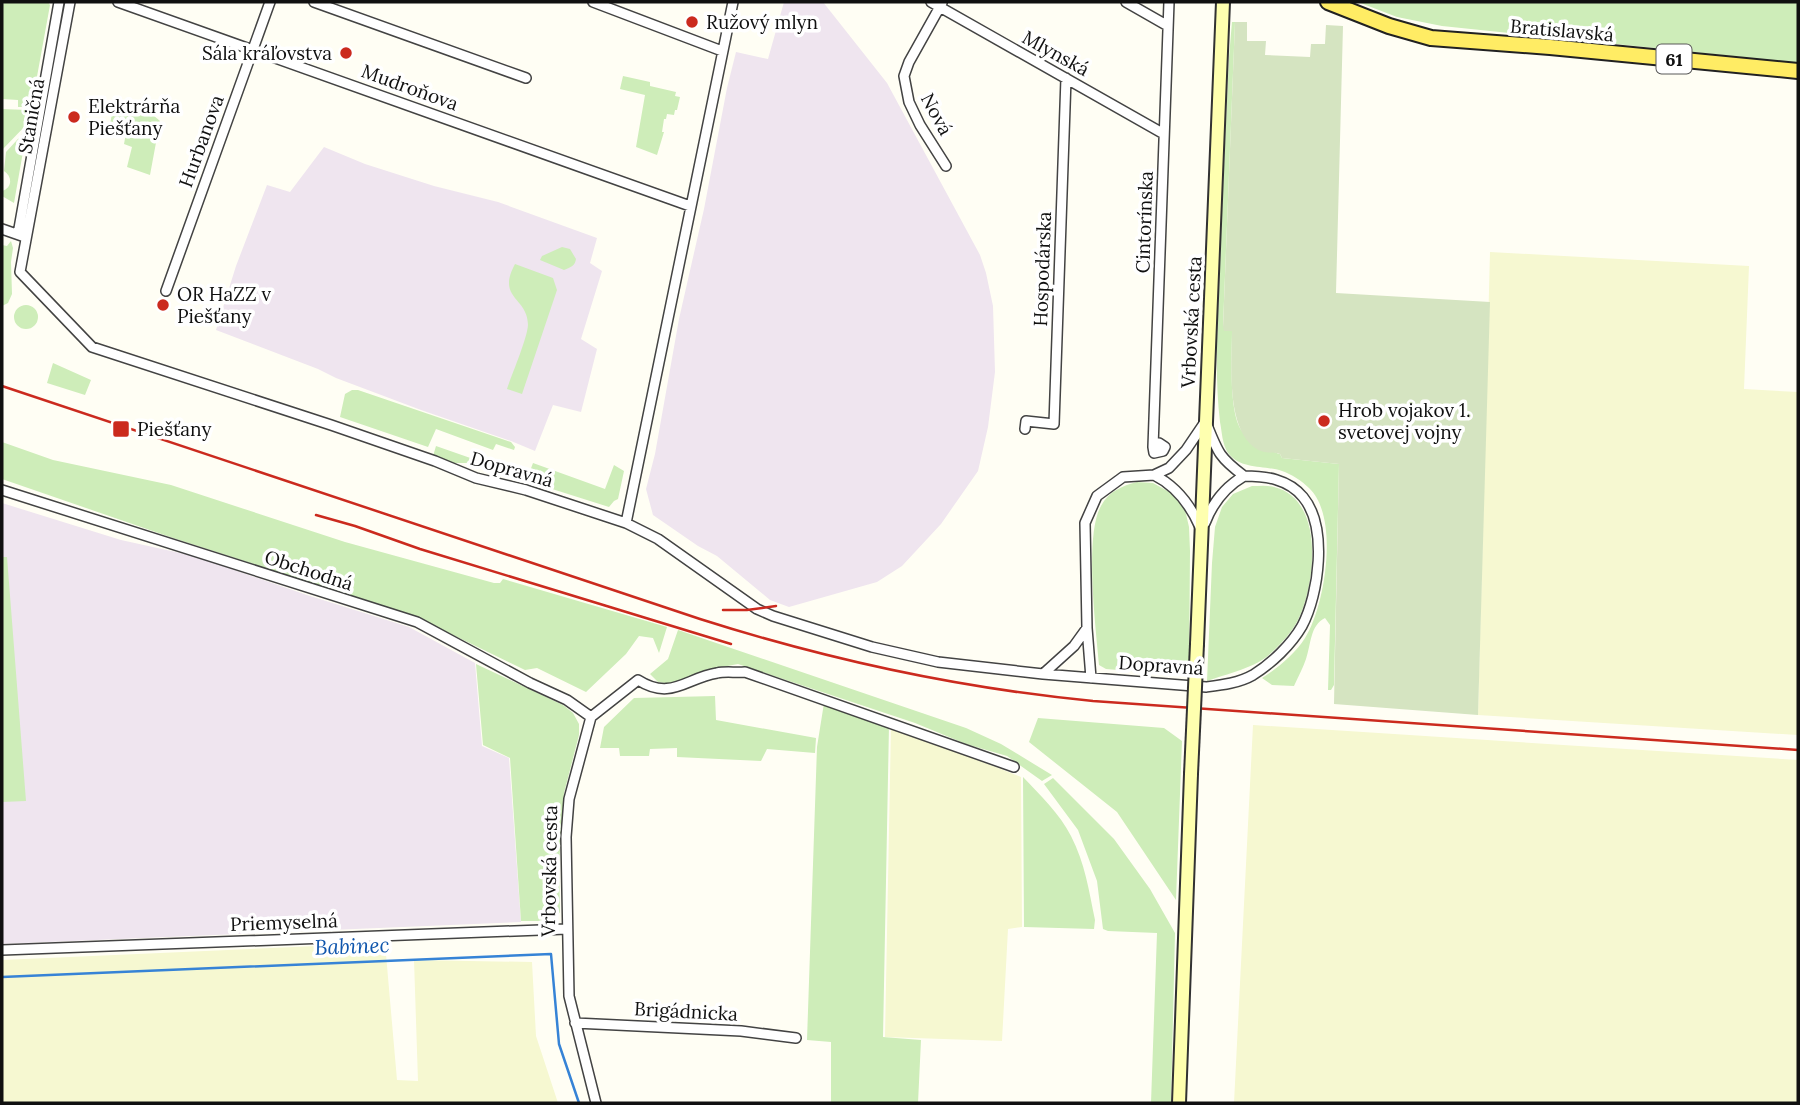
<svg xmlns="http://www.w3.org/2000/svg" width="1800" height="1105" viewBox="0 0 1800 1105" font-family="Lora,serif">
<rect width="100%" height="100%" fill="#fffef4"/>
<!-- industrial -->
<path fill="#efe5ef" d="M784,2H823L887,83L980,255L986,273L993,306L995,372L988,427L978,471L941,524L902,566L877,582L789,607L770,600L717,556L698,546L653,515L646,489L655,454L679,319L704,209L727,88L736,52L768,59Z
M324,147L365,164L434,186L498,202L597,238L590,263L602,271L581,339L597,349L581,412L553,405L535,451L511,441L421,410L336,378L318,369L216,330L236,266L267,185L290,192Z
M2,503L121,540L194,556L307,595L409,627L475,663L482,746L509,758L521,922L2,944Z"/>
<!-- farmland -->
<path fill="#f6f8d1" d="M1490,252L1749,266L1744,389L1798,392V735L1478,715Z
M1253,725L1798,760V1103H1234Z
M891,726L1021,777L1022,927L1008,929L1002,1041L885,1037Z
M385,943L397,1080L418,1081L414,960L532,962L536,1036L558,1103H2V960Z"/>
<!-- green -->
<path fill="#ceedb9" d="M4,2H48L50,5L32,104L28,107H18V100L2,99V7Z
M1358,2H1798V62H1790L1442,26L1397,17Z
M1232,22H1235L1223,326L1232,331C1232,353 1228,416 1243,432C1251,440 1270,451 1280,454L1282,458L1339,464L1334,685L1331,690H1328L1330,625L1325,618C1310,625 1311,645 1306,659C1303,668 1298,677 1294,686L1272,685L1262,678C1278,668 1295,654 1305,638C1325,606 1340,517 1309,488C1302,481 1291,474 1282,471C1264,465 1241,470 1228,453C1222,444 1222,432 1220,422C1214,371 1218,320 1220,269C1222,198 1226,128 1229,57Z
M623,76L650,82V86L676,92L675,96L680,97L677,110H675L674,115L667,114L666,119H664L662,132H664L657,155L636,147L645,95L620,89Z
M113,108L153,115L160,121L150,175L127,167L132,147L124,144L126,133L109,130Z
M2,109L28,110L30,113L29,122L2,150Z
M27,129L14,203L2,196V191C12,188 13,177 4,171L6,152Z
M11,241L13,248L11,262L12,294L8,303L2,306V245L7,246Z
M562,247L570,249L576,259C575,266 571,267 564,270L540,260L542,256Z
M515,264L553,278L557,290L522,394L507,389C512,374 527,339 528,325C528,297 496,299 515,264Z
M14 317a12 12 0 1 1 24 0a12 12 0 1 1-24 0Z
M53,363L91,380L85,395L47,383Z
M352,390H358L511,442L515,447L514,450L496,444L493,450L436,429L428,447L340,417L345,394Z
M2,442L53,460L171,485L345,542L494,583H500L503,579L667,627L659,653L653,638L639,636L626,654L586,692L537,668L525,670L414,616L173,538L2,479Z
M436,446L499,468L495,472L467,463H453L433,456Z
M533,463L605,489L614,465L624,471L618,499L614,501L609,507L530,482L527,479Z
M1137,482L1153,483L1173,494L1182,503L1186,514L1189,527L1190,551L1189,676L1106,669L1099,665C1096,629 1084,535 1101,506C1109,491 1122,486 1137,482Z
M1252,486C1259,486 1267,485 1274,487C1325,499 1316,584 1298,620C1292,632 1281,644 1271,653C1256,668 1226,674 1207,681L1212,563L1215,527L1222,507L1233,494Z
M2,557H7L26,801L2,802Z
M678,630L966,728L1001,744L1052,775L1042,781L1007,756L966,744L915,723L738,664L706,670L672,684L658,682L650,674L668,659Z
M476,664L563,705L573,713L579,724V735L564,793L559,865L560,912L555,918L538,921H521L510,758L483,745Z
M715,696L716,720L816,738L815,753L767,749L761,761L677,757V748L650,749L649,756H620L619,748H600L604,727L634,698Z
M824,703L889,725L883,1037L921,1040L918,1103H831V1042L807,1040L817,747Z
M1038,718L1164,728L1182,741L1176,900L1117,812L1029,742Z
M1023,777C1040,795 1060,814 1071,836C1085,863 1089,891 1095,920L1094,929L1024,927Z
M1053,778L1114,839L1150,889L1175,933L1171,1103H1151L1157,933L1108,931L1103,929L1097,881L1078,830L1044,784Z"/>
<!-- cemetery -->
<path fill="#d5e4c1" d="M1235,22H1247V41H1266L1265,55L1310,57L1311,44H1325L1326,25L1343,26L1336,293L1490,302L1478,715L1334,704L1339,464L1282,458L1280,454C1274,452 1269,453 1264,452C1224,440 1232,363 1232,331H1224L1223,327Z"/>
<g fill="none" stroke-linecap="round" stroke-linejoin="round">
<!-- stream -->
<path stroke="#3683d6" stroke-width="2.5" d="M2,977L551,954L559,1044L579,1103"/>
<!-- minor casing -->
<g stroke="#434343" stroke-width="12">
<path id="minor" d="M70,2L20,272L92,347L331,425L435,461L476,478L526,490L626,523L658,539L757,609L773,616L872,647L938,662L1043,674L1206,687C1222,685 1239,683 1253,675C1272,663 1291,645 1302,626C1319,594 1328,527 1303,497C1288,479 1266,476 1244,476
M118,2L690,206
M314,2L526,78
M593,2L722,51
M931,2L1164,134
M1126,2L1168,26
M942,3L909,62L904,76L909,102L920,125L946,166
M2,229L22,236
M18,234L59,2
M166,291L270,2
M1207,425C1218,453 1220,458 1244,476
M1025,429L1026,421L1054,424L1066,78
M1154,443H1159L1165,447L1163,451L1154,453L1153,447L1169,2
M1154,475C1176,486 1190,504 1200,527
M2,490L417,622L530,683L567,700L591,717
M626,523L733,2
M1205,523C1213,502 1225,487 1244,476
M1043,674L1074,646L1087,628
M1091,678L1087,628L1085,523L1097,496L1123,477L1154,475L1169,468L1186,450L1205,422
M2,950L567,929
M575,1023L741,1031L796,1038
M596,1103L569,996L566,837L569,799L591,717L638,680C671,701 686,678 717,673C726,671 736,673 745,672L1014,767"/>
</g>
<!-- secondary casing -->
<g stroke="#323232" stroke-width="16">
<path id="secondary" d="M1197,644L1223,2
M1179,1103L1191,774"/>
</g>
<!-- primary casing -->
<g stroke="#212121" stroke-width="18">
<path id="primary" d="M1328,2L1389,26L1431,38L1550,47L1798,71"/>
</g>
<!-- minor -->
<use href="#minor" stroke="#fff" stroke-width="9"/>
<!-- secondary -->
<use href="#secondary" stroke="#feffaf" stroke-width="12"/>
<!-- primary -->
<use href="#primary" stroke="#ffec64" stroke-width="14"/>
<!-- rail -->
<path stroke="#cb2a1e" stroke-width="2.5" d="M2,386L700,619C829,660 958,688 1093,701L1798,750
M316,515L355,526L420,549L731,644
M723,610H747L776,606"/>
<!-- secondary-bridge casing -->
<g stroke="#323232" stroke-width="16" stroke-linecap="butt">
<path id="secondary-bridge" d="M1191,774L1197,644"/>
</g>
<!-- secondary-bridge -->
<use href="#secondary-bridge" stroke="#feffaf" stroke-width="12"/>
</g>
<!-- markers -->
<g fill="#cb2a1e" stroke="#fff" stroke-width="2.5">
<circle cx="692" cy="22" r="7"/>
<circle cx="346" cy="53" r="7"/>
<circle cx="74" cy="117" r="7"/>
<circle cx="163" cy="305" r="7"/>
<circle cx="1324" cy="421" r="7"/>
<rect x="112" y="420" width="18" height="18" rx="3.5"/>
</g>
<g text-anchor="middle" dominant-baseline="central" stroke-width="7" stroke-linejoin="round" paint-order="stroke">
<!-- shield labels -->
<rect fill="#fff" stroke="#585858" stroke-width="2" x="1656.5" y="44.5" width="35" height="29" rx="5"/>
<g font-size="18" font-weight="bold" fill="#101010">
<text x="1674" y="59">61</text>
</g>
<!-- poi labels -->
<g font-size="19" fill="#101010" stroke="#fff" text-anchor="start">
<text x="706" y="22">Ružový mlyn</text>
<text x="332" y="53" text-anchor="end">Sála kráľovstva</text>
<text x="88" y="106">Elektrárňa<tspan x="88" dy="22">Piešťany</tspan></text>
<text x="177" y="294">OR HaZZ v<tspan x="177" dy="22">Piešťany</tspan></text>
<text x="1338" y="410">Hrob vojakov 1.<tspan x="1338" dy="22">svetovej vojny</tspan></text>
<text x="137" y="429">Piešťany</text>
</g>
<!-- street labels -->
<g font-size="19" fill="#101010" stroke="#fff">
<text transform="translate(1562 30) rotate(5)">Bratislavská</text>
<text transform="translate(1056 53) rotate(29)">Mlynská</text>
<text transform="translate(410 87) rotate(20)">Mudroňova</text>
<text transform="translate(937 114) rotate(62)">Nová</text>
<text transform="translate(31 116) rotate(-80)">Staničná</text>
<text transform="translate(201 141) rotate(-70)">Hurbanova</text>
<text transform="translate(1144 222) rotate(-88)">Cintorínska</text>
<text transform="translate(1042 269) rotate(-88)">Hospodárska</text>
<text transform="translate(1191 322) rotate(-87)">Vrbovská cesta</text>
<text transform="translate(512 469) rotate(16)">Dopravná</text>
<text transform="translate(309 570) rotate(18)">Obchodná</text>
<text transform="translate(1161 665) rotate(4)">Dopravná</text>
<text transform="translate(549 871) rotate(-89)">Vrbovská cesta</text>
<text transform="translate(284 922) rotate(-2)">Priemyselná</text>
<text transform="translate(686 1011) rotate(3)">Brigádnicka</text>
</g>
<!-- water labels -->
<g font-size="21" font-style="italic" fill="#0f55ac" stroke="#fff">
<text transform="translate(352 946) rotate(-2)">Babinec</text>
</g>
</g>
<!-- border -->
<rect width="1800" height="1105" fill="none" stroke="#101010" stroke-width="7"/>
</svg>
